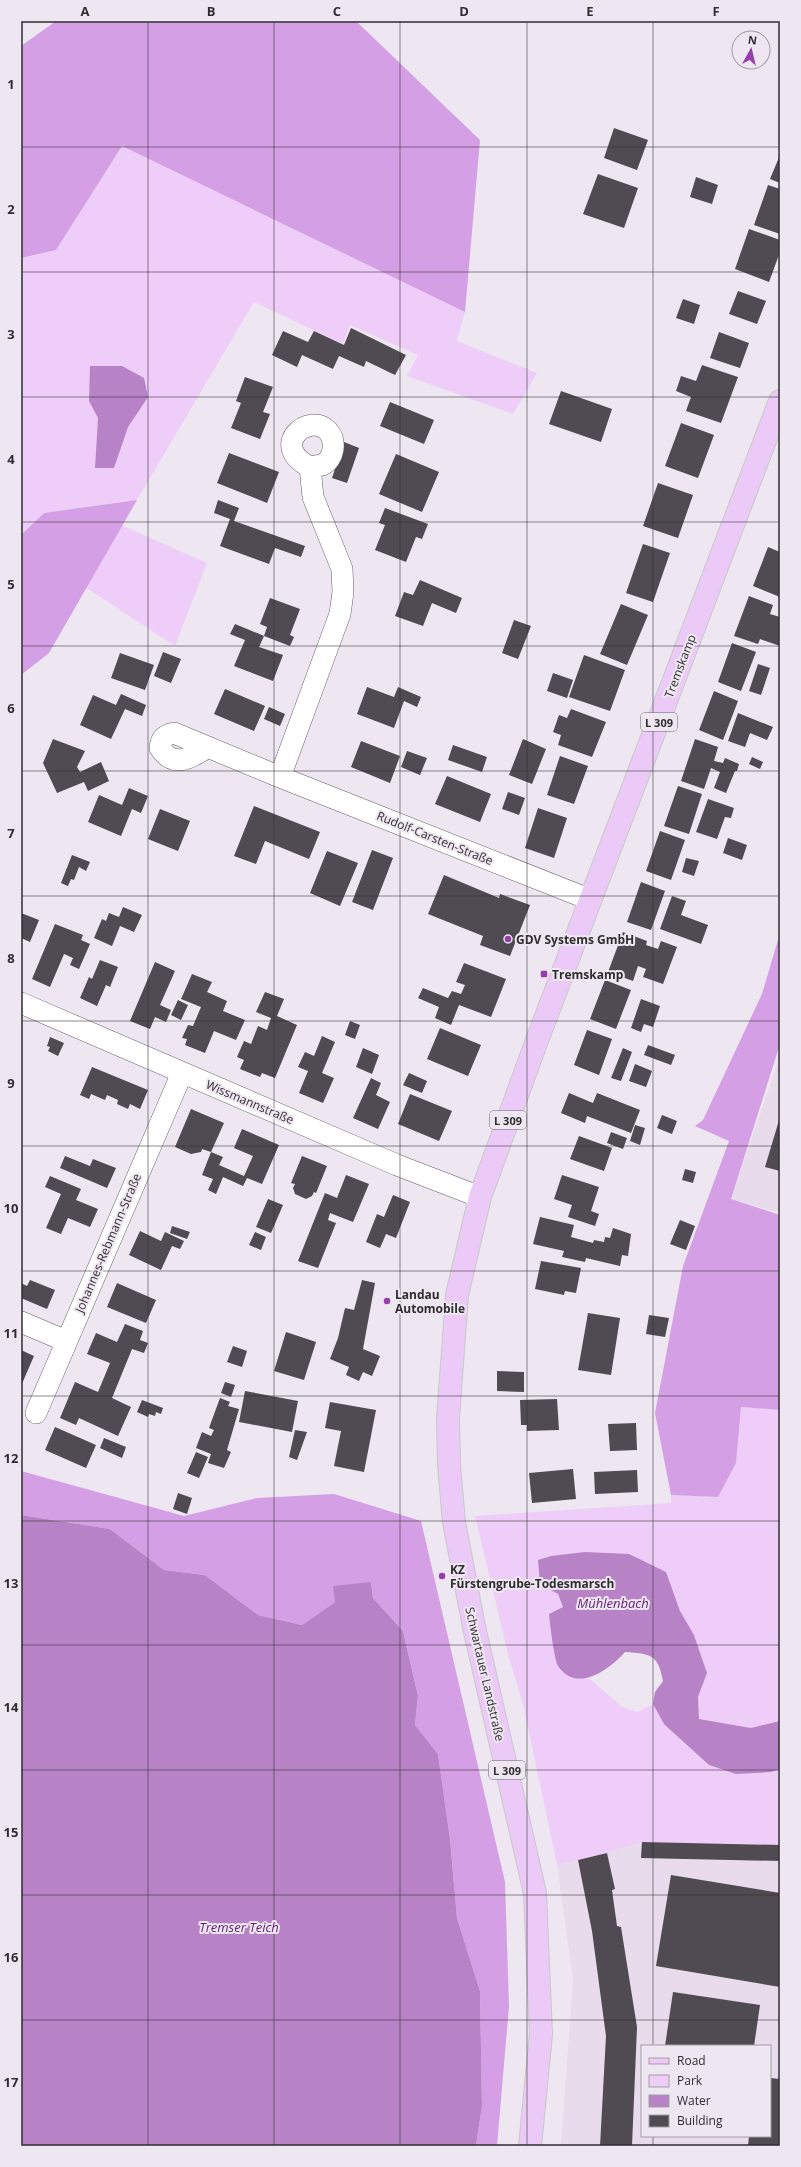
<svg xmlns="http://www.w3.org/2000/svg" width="801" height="2167" viewBox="0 0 801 2167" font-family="'Open Sans',sans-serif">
<rect width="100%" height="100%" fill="#eee7f1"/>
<!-- built -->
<path fill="#e8dbeb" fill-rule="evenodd" d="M780,1056V1213L731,1199Z
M642,1842L780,1845V2146H561L573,1980L557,1865L607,1853ZM642,2046H770V2136H642Z"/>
<!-- green -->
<path fill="#eecdf8" d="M122,146L465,312L457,341L537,373L513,414L407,376L418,355L350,325L343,344L254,302L137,500L44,513L21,535V258L56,250Z
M87,510L207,563L175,646L35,554Z
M741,1407L780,1410V1721L751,1728L699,1719L698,1697L707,1673L694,1635L680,1611L666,1572L540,1584L558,1594L563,1607L571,1676L590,1679L621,1706L637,1712L653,1704L664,1724L771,1772L780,1769V1845L642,1842L607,1853L557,1865L523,1704L509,1658L475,1516L671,1503V1495L718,1497L736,1463Z"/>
<!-- forest -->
<path fill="#d49fe4" d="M56,21H356L480,140L465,312L122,146L56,250L21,258V46Z
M137,500L49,653L21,675V535L44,513Z
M780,933V1044L731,1199L780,1215V1410L741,1407L736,1463L718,1497L671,1495L655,1413L683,1266L729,1141L695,1126L703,1120L762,994Z
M21,1471L184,1516L257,1498L334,1494L421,1521L505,1882L509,2006L497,2146H476L482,2106L480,1991L457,1918L450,1839L438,1754L415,1725L418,1696L403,1631L373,1598L371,1582L335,1602L302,1625L258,1615L205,1575L164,1570L110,1529L21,1515Z"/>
<!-- water -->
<path fill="#b783c6" d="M90,366H122L144,378L148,397L128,427L114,468H95L98,418L89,401Z
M21,1515L110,1529L164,1570L205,1575L258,1615L302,1625L335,1602L333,1586L371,1582L373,1598L403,1631L418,1696L415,1725L438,1754L450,1839L457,1918L480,1991L482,2106L476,2146H21Z
M585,1552L629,1554L666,1572L680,1611L694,1635L707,1673L698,1697L699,1719L751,1728L780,1721V1769L771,1772L736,1774L709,1765L664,1724L653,1704L655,1692L663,1681C658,1654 651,1654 625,1652C610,1669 577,1694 558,1666C554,1659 550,1624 549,1614L563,1607L558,1594L540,1584L538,1560L551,1556Z"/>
<!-- building -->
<path fill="#504a52" d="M614,128L648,140L637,170L604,158Z
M780,155V183L770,179Z
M598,174L638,188L624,228L583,214Z
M696,177L718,185L712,204L690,197Z
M768,185L780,189V234L754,225Z
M749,229L780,240V252L769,282L735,269Z
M738,291L766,301L757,324L729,314Z
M683,299L700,305L694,324L676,318Z
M351,328L406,355L395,375L366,361L364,367L339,356L333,369L302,355L297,367L272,355L283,331L308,342L314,331L344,345Z
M719,332L749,343L740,368L710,358Z
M702,365L738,377L721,423L686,411L691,397L676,391L681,376L696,381Z
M245,377L273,387L263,412L270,414L260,439L231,428L241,403L236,401Z
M561,391L612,409L601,442L549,424Z
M390,402L434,420L424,444L380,426Z
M681,423L714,435L698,478L665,466Z
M344,442L359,448L347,483L332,478Z
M229,453L279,472L267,503L217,483Z
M396,454L439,472L422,512L379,494Z
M658,483L693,495L678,538L643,526Z
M218,500L239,508L234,521L305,546L301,557L275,548L269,564L220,546L230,519L214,513Z
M385,508L428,524L422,539L416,537L406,562L375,550L385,525L379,523Z
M643,544L670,553L653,602L626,593Z
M768,547L780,552V597L753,586Z
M420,580L462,598L456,613L432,603L423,626L395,616L404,592L413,595Z
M749,596L773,605L770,614L780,617V646L760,639L758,644L734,636Z
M270,598L300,609L290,635L294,637L290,646L264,636L267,627L260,624Z
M621,604L648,615L627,665L600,654Z
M514,620L531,626L518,659L502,653Z
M235,624L264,636L259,647L283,655L273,681L234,666L245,640L230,634Z
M732,643L756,652L741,691L718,682Z
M163,652L181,659L171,683L154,676Z
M120,653L154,665L145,690L111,678Z
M584,655L625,670L610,711L569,697Z
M758,664L770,668L761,695L749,691Z
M553,673L573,680L567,698L547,691Z
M367,687L394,697L398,687L421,697L417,707L404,701L394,728L357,714Z
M225,689L265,706L254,731L214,714Z
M714,691L738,701L723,740L699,730Z
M121,694L146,705L142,716L125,709L111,739L80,725L93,695L116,705Z
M269,707L285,714L280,726L264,719Z
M571,709L606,722L592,757L558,745L561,735L553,732L559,715L567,718Z
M738,713L773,727L767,740L750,733L745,747L728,741Z
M53,739L85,751L77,767L80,772L101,762L109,781L88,791L84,782L57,793L43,763Z
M523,739L546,749L532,784L509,775Z
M695,739L718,747L714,761L723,763L725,758L739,764L737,771H735L726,793L714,788L720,772L711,768L704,789L681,781Z
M361,741L400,756L390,783L351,767Z
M453,745L487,757L482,772L448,760Z
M407,751L427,758L420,775L401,767Z
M560,756L588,766L574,804L547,795Z
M752,757L763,762L760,769L749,764Z
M447,776L491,794L480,822L435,804Z
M678,786L702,794L689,834L664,826Z
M129,788L148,796L141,813L132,809L121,836L88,822L99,795L122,805Z
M508,792L525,798L519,815L502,809Z
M708,799L734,808L731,818L725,817L717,839L696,832Z
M254,806L320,832L309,859L265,841L256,864L234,856Z
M538,808L567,818L554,858L525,848Z
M160,809L190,821L178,851L148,839Z
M660,831L685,840L671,880L646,871Z
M728,838L747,845L742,860L723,853Z
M372,850L393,858L373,910L352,902Z
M327,851L358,863L340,906L310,893Z
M72,855L90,862L86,871L79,867L74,880L71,879L68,886L61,883Z
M686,858L699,861L694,876L682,872Z
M444,875L499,898L500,894L530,905L510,956L480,945L483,936L428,914Z
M641,882L665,891L651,930L627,922Z
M672,896L686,901L681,915L708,925L701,944L660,929Z
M123,907L142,915L134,932L120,926L112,946L94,938L102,919L106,921L109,913L119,917Z
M21,913L39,920L30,942L21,938Z
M55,924L83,935L81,940L90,944L79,969L70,965L73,958L64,954L50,987L32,979Z
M623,932L647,941L646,945L658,949L661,941L677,947L663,984L643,977L646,969L638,966L633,981L608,972Z
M100,960L118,967L110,987L106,985L97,1006L80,998L89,977L92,979Z
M155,962L175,971L160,1005L171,1010L166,1022L155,1017L150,1029L130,1021Z
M464,963L506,979L491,1017L459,1005L451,1025L435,1018L439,1007L418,998L423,988L448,998L452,991L461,994L465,985L456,982Z
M192,974L212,982L207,992L227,1001L223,1011L245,1020L236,1040L214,1031L205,1053L185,1045L187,1039L182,1038L188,1025L193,1026L201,1007L181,999Z
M605,980L631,990L616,1029L590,1019Z
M265,992L284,999L277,1016L297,1025L275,1078L262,1073L260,1077L240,1069L244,1060L237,1057L244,1041L251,1044L258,1026L267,1030L271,1018L256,1012Z
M641,999L660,1006L653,1027L644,1024L641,1032L631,1028Z
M178,1000L188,1005L181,1020L171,1015Z
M350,1021L360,1025L355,1039L345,1035Z
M440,1028L481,1045L468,1076L427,1059Z
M587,1030L612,1039L599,1075L574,1065Z
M322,1036L335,1042L322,1073L334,1078L323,1103L299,1093L308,1071L298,1067L305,1052L314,1056Z
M50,1037L64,1043L58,1056L48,1051L50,1047L47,1046Z
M648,1045L675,1055L671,1065L644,1055Z
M363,1048L379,1055L372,1074L356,1067Z
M623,1048L632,1052L621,1081L611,1078Z
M635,1064L652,1071L646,1087L629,1081Z
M92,1067L148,1090L140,1109L130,1104L128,1109L117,1104L118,1100L107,1095L105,1100L91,1094L89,1099L80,1095Z
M409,1073L427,1081L422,1093L403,1085Z
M371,1078L381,1083L376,1095L390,1102L378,1129L353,1118Z
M569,1093L593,1103L597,1093L640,1110L631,1133L587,1116L585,1123L561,1113Z
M410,1094L452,1111L439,1141L398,1124Z
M191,1109L224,1123L211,1152L202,1149L201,1152L191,1154L175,1147Z
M662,1115L677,1121L672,1134L657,1128Z
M780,1117V1171L765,1167Z
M635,1125L645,1128L640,1145L630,1141Z
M242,1129L279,1145L262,1184L247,1178L243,1186L223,1177L216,1194L208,1190L213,1179L202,1175L211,1152L223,1157L219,1165L244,1176L253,1156L234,1148Z
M611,1132L627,1138L623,1149L607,1143Z
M579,1136L612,1148L604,1171L570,1159Z
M65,1156L90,1166L93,1159L116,1168L107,1188L60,1168Z
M302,1156L327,1166L316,1193L314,1192L312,1196L306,1199L295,1194L293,1188L295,1184L291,1183Z
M685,1169L696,1172L693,1183L682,1180Z
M346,1175L369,1184L353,1222L330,1213L328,1220L336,1223L318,1268L298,1261L325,1193L337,1198Z
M562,1175L599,1187L591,1211L599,1214L595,1226L568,1217L572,1205L554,1199Z
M50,1176L81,1189L76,1200L98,1209L90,1227L68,1218L61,1234L46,1228L61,1194L45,1187Z
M393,1195L410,1202L396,1238L386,1234L380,1248L366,1242L377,1214L384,1217Z
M268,1199L283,1205L271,1233L256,1227Z
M540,1217L574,1225L571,1237L593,1243L594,1240L604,1242L605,1237L610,1238L613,1228L631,1234L628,1256L622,1255L620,1266L586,1258L585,1262L562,1257L564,1251L533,1244Z
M680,1220L695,1226L686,1250L670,1244Z
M172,1226L190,1232L187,1239L170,1233Z
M140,1231L161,1241L165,1232L184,1241L180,1249L172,1246L161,1270L129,1255Z
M255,1232L266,1237L261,1250L249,1245Z
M541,1261L581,1268L576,1293L565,1291L564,1295L535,1289Z
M30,1280L55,1290L47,1309L21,1298V1283L27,1286Z
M362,1280L375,1283L363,1349L380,1356L372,1376L363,1372L359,1381L346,1375L349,1367L330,1359L338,1338L345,1308L354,1310Z
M117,1283L156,1300L146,1323L107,1307Z
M588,1313L620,1318L611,1375L578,1370Z
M649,1315L669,1318L665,1337L646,1334Z
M125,1324L143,1331L140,1340L148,1343L144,1353L132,1349L112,1398L131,1407L118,1436L79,1418L76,1425L60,1418L75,1382L98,1392L110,1363L87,1354L96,1333L117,1342Z
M286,1332L316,1342L304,1380L274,1371Z
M233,1346L247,1351L242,1367L227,1362Z
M21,1350L34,1356L21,1386Z
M497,1371L524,1372V1392L497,1391Z
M225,1382L235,1385L231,1397L221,1393Z
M245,1391L298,1401L292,1432L239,1422Z
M220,1398L230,1402L228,1406L239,1409L227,1450L231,1452L224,1468L208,1463L211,1454L196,1448L202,1432L211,1436L214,1430L209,1428Z
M557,1399L559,1430L527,1431V1425H521L520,1400Z
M142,1400L163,1408L161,1414L156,1412L155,1416L149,1414L148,1417L137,1412Z
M330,1402L376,1410L364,1472L334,1466L341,1431L325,1428Z
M636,1423L637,1450L610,1451L608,1424Z
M55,1427L96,1445L86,1468L45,1450Z
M295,1430L307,1432L297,1460L289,1457Z
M104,1438L126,1447L122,1458L100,1448Z
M196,1452L208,1457L199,1478L187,1473Z
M573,1469L576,1499L532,1503L529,1473Z
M637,1470L638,1492L595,1494L594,1472Z
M178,1493L192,1498L187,1514L173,1509Z
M642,1842L780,1845V1861L641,1858Z
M607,1853L615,1889L612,1890L617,1926L621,1927L637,2027L632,2146H600L606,2036L592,1931L578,1860Z
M671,1875L780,1893V1987L656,1966Z
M673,1992L760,2005L754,2046H665Z
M770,2078L780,2079V2146H748L749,2136H770Z"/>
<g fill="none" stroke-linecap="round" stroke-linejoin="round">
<!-- minor casing -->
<g stroke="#655f67" stroke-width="22">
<path id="minor" d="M310,467C313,466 318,466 322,465C334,460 337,441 328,431C309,411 268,446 310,467L313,497L342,569L343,592L340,614L280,777L591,900
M208,747C190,758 174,769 160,748C161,739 164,735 174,733L280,777
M21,1003L397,1165L480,1197
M21,1322L66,1341
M36,1413L182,1073"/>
</g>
<!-- primary casing -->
<g stroke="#c9c8c9" stroke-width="24">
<path id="primary" d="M530,2146L541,2034L535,1893L474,1627L454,1522L449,1465L448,1419L457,1295L480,1197L536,1043L780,401"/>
</g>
<!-- minor -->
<use href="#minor" stroke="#fff" stroke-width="21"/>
<!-- primary -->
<use href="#primary" stroke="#eccaf7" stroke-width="22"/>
</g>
<!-- grid -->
<path fill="none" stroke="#302d31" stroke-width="1" stroke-opacity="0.55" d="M148,21V2146M274,21V2146M400,21V2146M527,21V2146M653,21V2046M21,147H780M21,272H780M21,397H780M21,522H780M21,646H780M21,771H780M21,896H780M21,1021H780M21,1146H780M21,1271H780M21,1396H780M21,1521H780M21,1645H780M21,1770H780M21,1895H780M21,2020H780M653,2136V2146"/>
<!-- markers -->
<g fill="#943fac" stroke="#eee7f1" stroke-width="1.5">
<circle cx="508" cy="939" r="4"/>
<rect x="540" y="970" width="8" height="8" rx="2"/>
<circle cx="387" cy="1301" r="4"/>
<circle cx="442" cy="1576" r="4"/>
</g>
<g text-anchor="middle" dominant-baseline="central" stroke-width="4" stroke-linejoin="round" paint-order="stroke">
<!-- shield labels -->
<g fill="#eee7f1" stroke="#69656b" stroke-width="1">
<rect x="641" y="713" width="36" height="18" rx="3"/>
<rect x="490" y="1111" width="36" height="18" rx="3"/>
<rect x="489" y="1761" width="36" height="18" rx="3"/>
</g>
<g font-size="11" font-weight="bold" fill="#302d31">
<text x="659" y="722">L 309</text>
<text x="508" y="1120">L 309</text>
<text x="507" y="1770">L 309</text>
</g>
<!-- street labels -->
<g font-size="12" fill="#302d31" stroke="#eee7f1">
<text transform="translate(680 666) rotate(-69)">Tremskamp</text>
<text transform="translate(435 838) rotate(22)">Rudolf-Carsten-Straße</text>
<text transform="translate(250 1102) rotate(23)">Wissmannstraße</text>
<text transform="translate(108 1243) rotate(-67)">Johannes-Rebmann-Straße</text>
<text transform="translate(485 1674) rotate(77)">Schwartauer Landstraße</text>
</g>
<!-- poi labels -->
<g font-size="12" font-weight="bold" fill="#302d31" stroke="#eee7f1" text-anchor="start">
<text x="516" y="939">GDV Systems GmbH</text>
<text x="552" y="974">Tremskamp</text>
<text x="395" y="1294">Landau<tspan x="395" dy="14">Automobile</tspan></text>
<text x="450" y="1569">KZ<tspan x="450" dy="14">Fürstengrube-Todesmarsch</tspan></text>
</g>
<!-- water labels -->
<g font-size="13" font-style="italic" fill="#5e1f70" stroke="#eee7f1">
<text x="613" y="1603">Mühlenbach</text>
<text x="239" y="1927">Tremser Teich</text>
</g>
</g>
<!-- border -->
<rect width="801" height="2167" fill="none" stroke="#eee7f1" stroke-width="44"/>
<!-- legend -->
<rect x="641" y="2045" width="130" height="92" fill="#eee7f1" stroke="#a29da4"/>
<rect x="649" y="2058" width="20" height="6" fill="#eccaf7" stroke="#a29da4"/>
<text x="677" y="2065" font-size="12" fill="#302d31">Road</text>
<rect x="649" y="2075" width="20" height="12" fill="#eecdf8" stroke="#a29da4"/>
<text x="677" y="2085" font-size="12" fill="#302d31">Park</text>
<rect x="649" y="2095" width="20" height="12" fill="#b783c6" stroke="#a29da4"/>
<text x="677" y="2105" font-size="12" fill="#302d31">Water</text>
<rect x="649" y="2115" width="20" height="12" fill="#504a52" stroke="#a29da4"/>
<text x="677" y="2125" font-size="12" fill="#302d31">Building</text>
<!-- north arrow -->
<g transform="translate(751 50) rotate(8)"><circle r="19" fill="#eee7f1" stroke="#a29da4"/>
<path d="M0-3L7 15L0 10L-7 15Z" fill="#943fac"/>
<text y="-6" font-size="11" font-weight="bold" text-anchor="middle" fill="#302d31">N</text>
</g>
<rect x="22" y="22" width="757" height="2123" fill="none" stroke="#302d31" stroke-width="1.5"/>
<g font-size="13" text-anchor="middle" font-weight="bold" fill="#302d31">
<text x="85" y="16">A</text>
<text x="211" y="16">B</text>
<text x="337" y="16">C</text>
<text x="464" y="16">D</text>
<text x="590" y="16">E</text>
<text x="716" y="16">F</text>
<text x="11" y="89">1</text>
<text x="11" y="214">2</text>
<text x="11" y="339">3</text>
<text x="11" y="464">4</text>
<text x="11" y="589">5</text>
<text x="11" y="713">6</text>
<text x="11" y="838">7</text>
<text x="11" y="963">8</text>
<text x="11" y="1088">9</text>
<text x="11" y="1213">10</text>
<text x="11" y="1338">11</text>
<text x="11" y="1463">12</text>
<text x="11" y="1588">13</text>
<text x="11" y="1712">14</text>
<text x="11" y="1837">15</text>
<text x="11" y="1962">16</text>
<text x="11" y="2087">17</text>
</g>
</svg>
